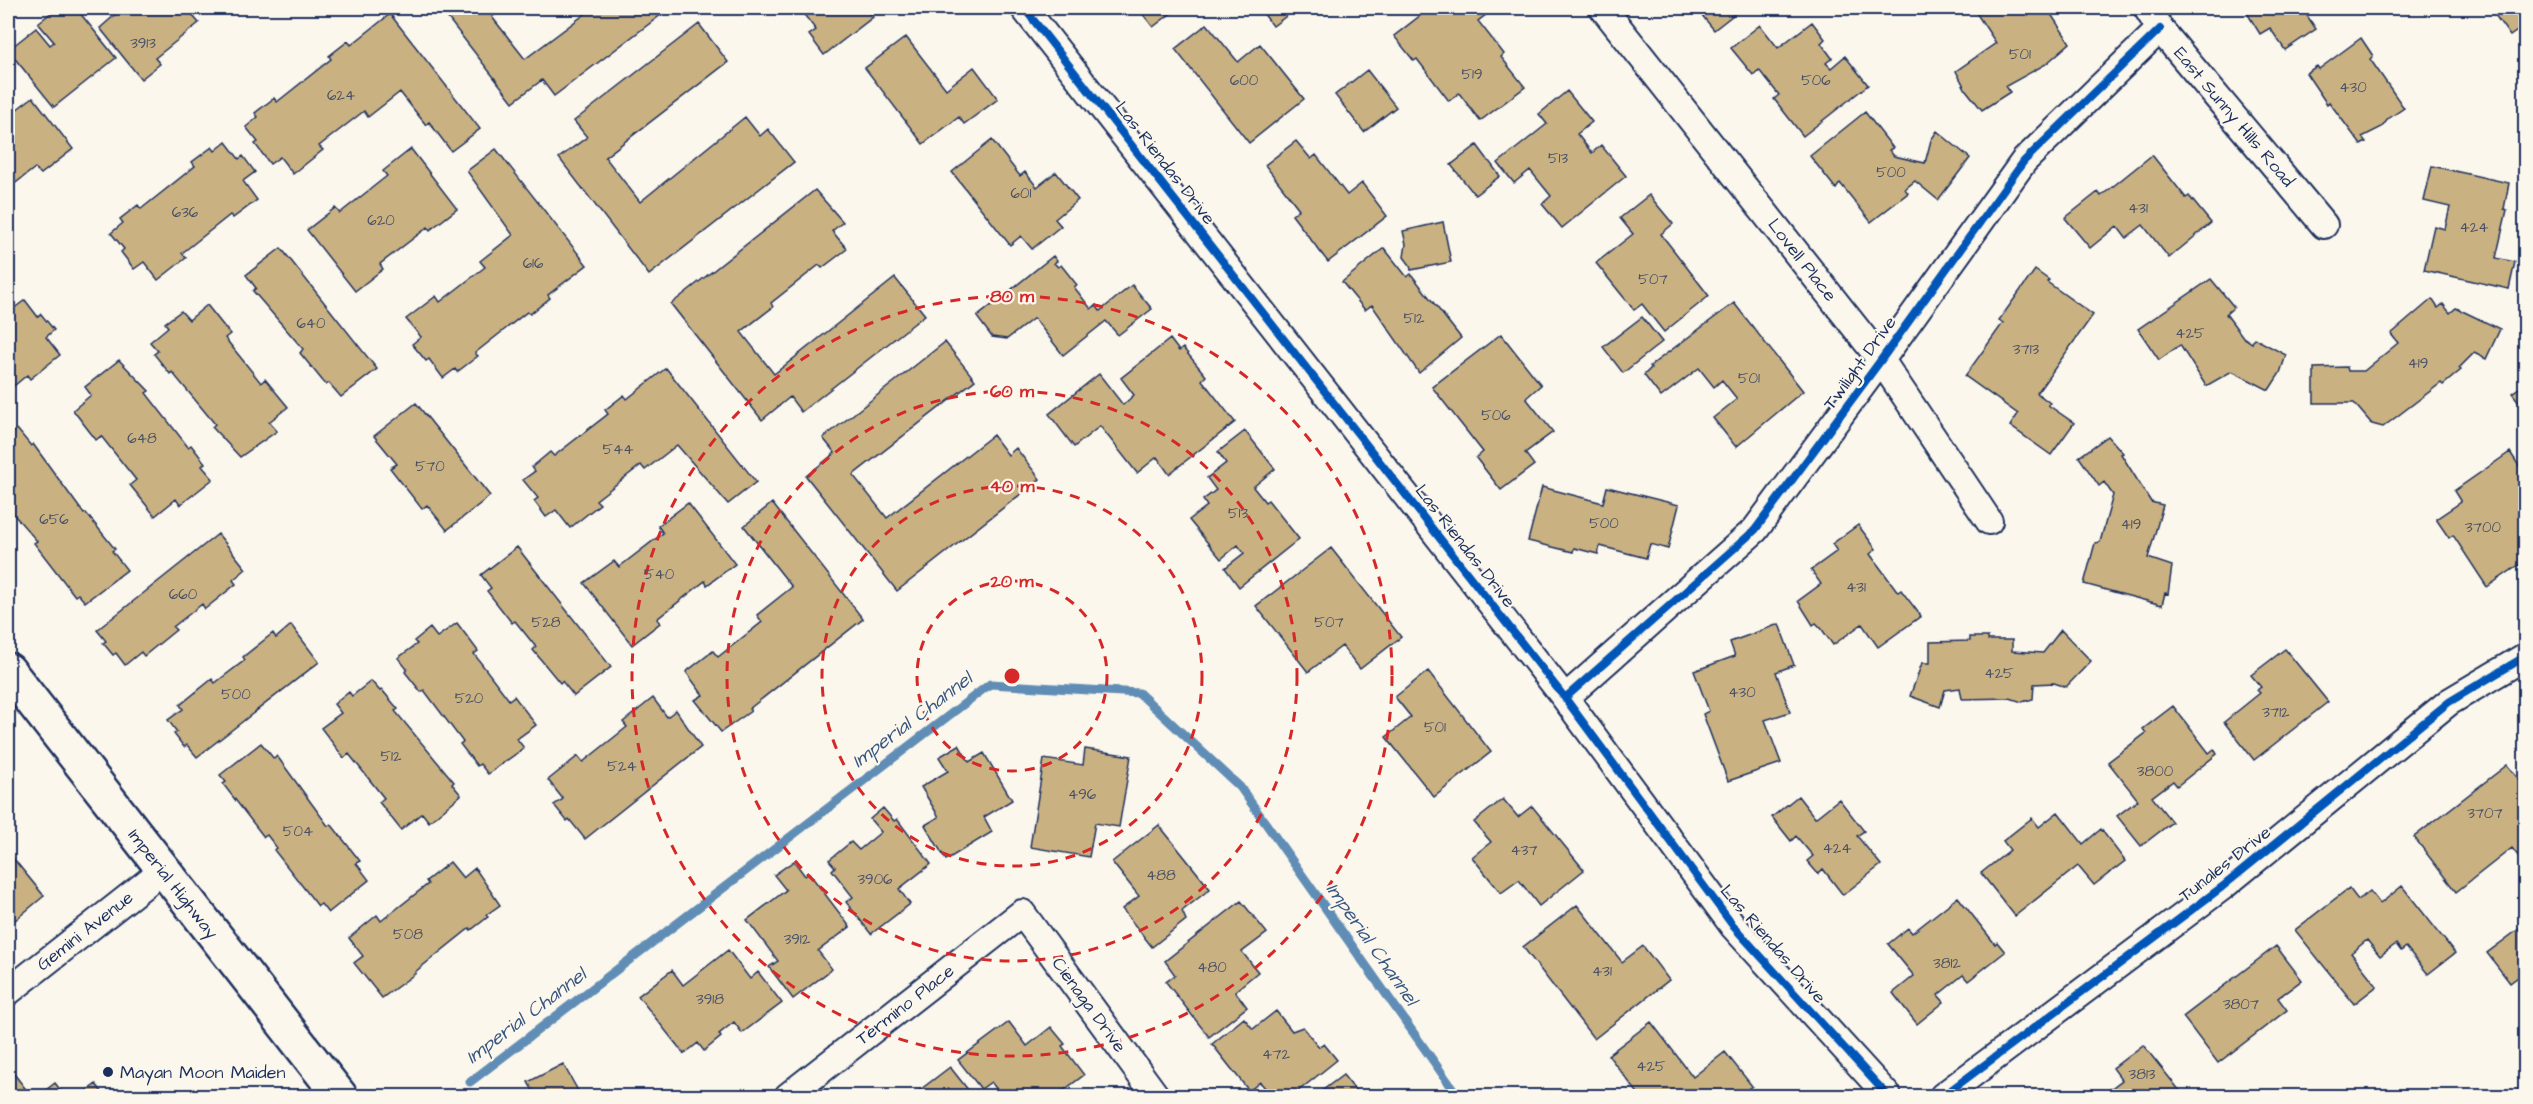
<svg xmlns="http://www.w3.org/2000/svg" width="2533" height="1104" viewBox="0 0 2533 1104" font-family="'Architects Daughter',sans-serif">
<rect width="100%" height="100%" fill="#fbf7ec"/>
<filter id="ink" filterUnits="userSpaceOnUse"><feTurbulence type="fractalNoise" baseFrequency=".0167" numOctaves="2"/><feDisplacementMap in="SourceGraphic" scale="12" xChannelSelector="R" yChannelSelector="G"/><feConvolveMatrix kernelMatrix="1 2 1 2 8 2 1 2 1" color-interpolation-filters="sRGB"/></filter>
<g filter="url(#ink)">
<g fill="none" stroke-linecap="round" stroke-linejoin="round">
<!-- stream -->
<path stroke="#618db6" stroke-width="9" d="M470,1082L990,684L1139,693L1240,787L1458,1096"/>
</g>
<!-- building -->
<path fill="#cab181" stroke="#1b2f5e" stroke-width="1.5" d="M57,8H76L116,58L54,107L8,50L36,28L50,45L54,42L38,23Z
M123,8H186L199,23L155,58L160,64L141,79L100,28Z
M440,8H503L492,17L525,59L593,8H670L554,96L542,80L513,102Z
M799,8H866L873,17L824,55L809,35L816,30Z
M1138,8H1178L1153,27Z
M1259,8H1297L1273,26Z
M1430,8H1495L1478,21L1504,54L1501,57L1525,87L1480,121L1459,93L1449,101L1417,59L1414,61L1394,36Z
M1696,8H1742L1714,30Z
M1973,8H2047L2070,43L2046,64L2006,86L2010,92L1982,110L1966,90L1956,71L1996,43Z
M2244,8H2302L2316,29L2285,50L2270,28L2260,34Z
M2490,8H2526V30L2523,27L2510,36Z
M390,14L480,129L451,151L429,122L426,125L400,92L368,117L364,111L319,146L323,150L293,174L280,157L270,164L255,144L258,142L246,127L258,117L255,113L274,98L277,102L331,59L329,56L348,41L351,45Z
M1812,22L1825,39L1821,43L1832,58L1826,63L1831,68L1845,56L1868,85L1803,136L1774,99L1779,95L1759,70L1753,75L1731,48L1760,25L1778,48Z
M699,24L728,62L605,157L640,202L745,117L760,136L768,129L794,162L649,275L559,158L587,137L574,121Z
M1207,24L1238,62L1260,44L1304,99L1249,143L1175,49Z
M906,37L946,89L974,67L998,99L964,124L959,117L923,144L865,68Z
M2361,38L2373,56L2370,59L2404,108L2388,119L2382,127L2362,137L2366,142L2361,145L2329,102L2327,104L2306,73L2317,66L2319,69Z
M1367,70L1396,107L1364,132L1335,95Z
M1567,91L1592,122L1577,134L1592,153L1601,145L1626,176L1562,228L1542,204L1551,196L1530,170L1514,183L1498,163L1547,124L1539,114Z
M33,97L73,149L41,174L35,168L8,189V116Z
M1865,112L1893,148L1889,150L1894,156L1925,163L1931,140L1937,131L1970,158L1938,200L1915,181L1905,189L1908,193L1871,222L1840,183L1836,189L1810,156Z
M992,140L1020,176L1025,172L1037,187L1056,172L1078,200L1055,219L1061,226L1032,249L1021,236L1010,245L952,172Z
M1296,141L1311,159L1316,155L1347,195L1362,183L1387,216L1328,262L1292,215L1299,209L1265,165Z
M226,142L239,159L243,156L255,172L243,181L257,200L233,218L230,215L182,253L186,258L158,280L144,262L134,269L121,252L124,249L111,233L123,223L120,219L138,205L141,209L195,166L192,162L212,147L215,151Z
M1477,145L1500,176L1475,195L1451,165Z
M411,149L457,209L430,230L428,227L380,264L383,269L355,291L307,230L335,208L340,213L387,176L383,171Z
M496,149L587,265L548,295L550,298L530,314L527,312L475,353L478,356L457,372L455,369L443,378L429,359L426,361L412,344L421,337L406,319L436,296L440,302L485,267L480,261L513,235L467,171Z
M2152,155L2186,198L2189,196L2211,223L2169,258L2143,225L2126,238L2117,226L2090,248L2065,218L2098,192L2101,196Z
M2432,166L2509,183L2504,209L2507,210L2496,258L2515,262L2509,289L2424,270L2434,226L2445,229L2450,207L2424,201Z
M815,190L843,222L832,231L847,249L822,268L819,265L771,303L773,307L741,332L774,374L895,278L925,315L801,412L790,397L762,420L671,304Z
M1649,195L1673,224L1661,234L1709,296L1664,332L1642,304L1634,310L1596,263L1633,234L1620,218Z
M1443,222L1451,262L1411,270L1410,265L1404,257L1406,244L1403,231Z
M281,248L377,369L341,397L329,383L326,385L300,353L303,349L253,291L256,288L246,275Z
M1384,248L1407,277L1411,274L1461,338L1419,373L1372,305L1365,310L1342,282Z
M1053,256L1057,261L1054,263L1058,267L1061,265L1077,285L1074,287L1091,309L1096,305L1100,311L1132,285L1152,309L1118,335L1106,321L1063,355L1034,318L1007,339L992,337L977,317Z
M2035,270L2049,280L2047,282L2093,315L2037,393L2050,403L2048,405L2074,423L2051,455L2010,426L2018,414L1965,376L2003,323L1999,320Z
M2211,279L2234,307L2226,314L2243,337L2252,343L2254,338L2286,355L2280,373L2269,390L2232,371L2206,386L2180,345L2159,360L2138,329Z
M2432,299L2438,308L2443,304L2450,313L2456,308L2500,329L2486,359L2474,353L2459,368L2461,370L2443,385L2441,383L2383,427L2372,424L2354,403H2314V368L2347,367L2348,371H2364L2398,343L2391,334Z
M25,300L38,317L41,314L54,330L46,337L60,355L30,379L27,375L8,391V307L10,305L13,309Z
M1734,303L1803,391L1736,447L1713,418L1737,399L1722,380L1714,387L1699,368L1661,397L1644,375L1651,368L1650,366Z
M207,305L230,334L225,338L261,383L265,379L288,407L269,422L277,431L240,457L212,427L215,424L172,372L170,374L154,354L158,351L150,342L168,327L165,323L181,311L189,320Z
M1642,317L1662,342L1623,373L1603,347Z
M1501,334L1541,385L1526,398L1553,432L1525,453L1534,465L1501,490L1476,458L1483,452L1432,387Z
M1170,339L1179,351L1183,348L1206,376L1202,380L1235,422L1169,474L1157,457L1137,473L1100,426L1074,447L1049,414L1099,374L1123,405L1134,395L1121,378Z
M945,342L975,380L853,475L887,518L993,435L1008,455L1016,448L1040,479L897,591L806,476L835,453L823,438Z
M119,360L149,391L146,393L188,447L191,445L205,463L202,466L213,479L180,505L176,499L155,516L130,485L136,480L101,436L96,440L73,410L91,395L85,387Z
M666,368L756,482L728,504L677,445L645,470L641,465L596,500L600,504L570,528L556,510L546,517L534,501L538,498L523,480L535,471L532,467L550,452L554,456L608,414L605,410L624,395L627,399Z
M2526,383V411L2512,393Z
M416,403L490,496L447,530L427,505L422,509L390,468L397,464L374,436Z
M17,429L31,446L33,444L84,514L86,513L115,549L112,551L127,570L85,602L78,594L75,596L34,543L37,541L8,508V436Z
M1245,431L1275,469L1253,487L1265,502L1268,500L1299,539L1239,587L1225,568L1244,553L1238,545L1221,559L1189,520L1207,506L1203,500L1216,490L1207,478L1226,463L1218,452Z
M2108,436L2123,453L2121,454L2151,502L2163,505L2148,558L2172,566L2168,594L2165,593L2162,605L2084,584L2095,543L2100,542L2113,495L2104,482L2099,486L2079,457Z
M2510,452L2519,466L2526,461V560L2487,587L2453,535L2449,538L2436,519L2461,502L2454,491Z
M1542,487L1603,503L1607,487L1679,505L1668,549L1650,544L1646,558L1600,546L1598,554L1574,548L1573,552L1528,541Z
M688,503L735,564L707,585L705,581L657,619L660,623L632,645L584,583L614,561L619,567L663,533L658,526Z
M772,503L863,619L749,709L751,711L721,732L695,700L703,695L686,672L713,651L718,657L762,622L757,615L792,587L744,526Z
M1858,525L1876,549L1870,554L1898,592L1901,590L1921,616L1878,647L1862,624L1833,645L1821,628L1816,623L1813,625L1798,601L1821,584L1811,570L1837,551L1832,544Z
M218,534L246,569L233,580L236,584L205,609L202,604L173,627L176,630L144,656L141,652L125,665L116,653L113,655L103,643L106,641L97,630Z
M517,547L611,667L574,696L562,681L560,683L533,650L536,647L515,621L512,623L487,591L491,588L481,575Z
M1331,548L1401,637L1360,669L1342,646L1308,672L1256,606Z
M457,623L478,651L474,654L509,700L514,696L536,725L517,739L524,748L488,774L480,764L477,766L460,744L463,742L424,690L421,692L405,672L407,669L398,658L417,644L414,641L430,628L437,637Z
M1779,624L1794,665L1776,672L1790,712L1765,720L1781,763L1728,781L1703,714L1709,711L1694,671L1735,656L1730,642Z
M291,625L319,662L197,757L187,745L184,747L174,734L177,732L168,720L183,709L180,705L212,679L215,683L245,660L243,657L273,633L276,638Z
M2061,630L2091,661L2066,687L2054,683L2034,684L2033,699L2022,702L2010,698L1962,699L1960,688L1945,690L1940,707L1910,696L1922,663H1930V642L1970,641V637H1988V640H2012V651L2043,653Z
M2285,649L2328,702L2254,760L2224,722L2260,693L2257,690L2261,687L2251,675Z
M1428,671L1491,752L1434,797L1386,737L1411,717L1395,697Z
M371,681L380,691L382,690L398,709L395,711L454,782L452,784L461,795L429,822L422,813L401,830L379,802L384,798L349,754L344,758L321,728L341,713L334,704L349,692L352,696Z
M653,698L667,717L676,710L701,747L585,839L569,819L567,821L554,805L563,799L548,780L578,756L583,762L627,727L623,722Z
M2173,706L2209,753L2214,749L2217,754L2177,786L2173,781L2152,797L2172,822L2141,846L2117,816L2138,800L2108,762L2146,733L2143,729Z
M261,743L274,759L277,756L328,826L331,824L360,861L356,863L369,880L328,913L321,904L318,906L274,850L277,848L267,835L264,837L223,784L226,782L220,775Z
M959,745L969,762L984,753L1012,800L984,817L992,832L946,860L925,825L939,817L921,787L948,771L939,757Z
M1085,749L1131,756L1119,827L1095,823L1089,857L1030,847L1044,759L1083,765Z
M2507,765L2526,788V866L2512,848L2456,892L2414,837Z
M1798,796L1815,818L1839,799L1864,831L1857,836L1881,865L1843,895L1823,869L1818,874L1807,861L1813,856L1796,836L1791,841L1772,817Z
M1503,799L1518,817L1532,806L1584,870L1539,906L1519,880L1501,893L1472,857L1491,842L1474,822Z
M883,808L894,821L897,819L931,864L899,889L910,904L871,934L846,902L853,897L832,870L835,867L829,860L851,842L859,850L881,832L870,819Z
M2058,812L2083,844L2101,829L2125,861L2094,885L2078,866L2015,916L1981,873L2010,850L2003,841L2032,818L2039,827Z
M1159,825L1210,889L1182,911L1186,920L1152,947L1122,909L1139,896L1112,862Z
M8,852L44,896L8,926Z
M794,861L805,876L809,873L850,927L818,951L832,969L793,999L769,967L778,961L747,920L786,890L774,875Z
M450,862L463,878L475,868L500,905L486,915L488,917L471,930L470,928L415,972L416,973L382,998L354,963L363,956L349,938L377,915L381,921L428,884L426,881Z
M2402,886L2455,953L2428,974L2406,947L2401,951L2396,944L2380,956L2367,940L2351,953L2377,986L2354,1004L2295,930L2349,888L2358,900L2370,891L2380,904Z
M1958,897L1995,944L1997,942L2005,952L1968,981L1963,975L1938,995L1944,1002L1917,1024L1893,993L1914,976L1888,944L1908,928L1912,933Z
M1241,901L1267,933L1242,952L1258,972L1235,991L1247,1007L1209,1037L1166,982L1175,975L1165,961Z
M1577,905L1622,962L1643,946L1669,980L1594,1039L1523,947Z
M2523,926L2526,930V971L2510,983L2487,953Z
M2276,946L2302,980L2278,998L2287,1010L2218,1063L2183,1017Z
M728,950L750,979L758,972L782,1003L742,1033L734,1022L719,1034L721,1037L704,1051L698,1043L684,1054L638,996L672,970L683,985Z
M1276,1011L1292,1031L1303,1027L1319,1047L1324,1044L1337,1060L1292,1096H1272L1260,1082L1249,1091L1212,1044L1244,1018L1253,1029Z
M1009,1022L1027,1046L1051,1027L1065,1044L1062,1046L1084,1075L1056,1096H1002L991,1082L981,1089L958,1060Z
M1651,1022L1693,1077L1725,1052L1752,1086L1738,1096H1640L1608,1055Z
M2143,1045L2184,1096H2101L2122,1080L2113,1068Z
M563,1064L581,1096H536L528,1082Z
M8,1066L31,1096H8Z
M950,1067L973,1096H912Z
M2526,1073V1096H2515Z
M1343,1075L1360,1096H1315Z
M55,1083L65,1096H38Z
M96,1084L105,1096H80Z"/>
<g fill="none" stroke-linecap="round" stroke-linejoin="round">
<!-- minor casing -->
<g stroke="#1b2f5e" stroke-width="30">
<path id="minor" d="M1024,8L1565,698L1734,927L1888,1096
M1603,8L1881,360L1989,521
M2147,8L2160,29L2324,225
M1565,698L1755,530L1881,360L2024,161L2160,29
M8,992L163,870
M788,1096L1022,913L1156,1096
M1943,1096L2222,887L2449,702L2526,656"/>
</g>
<!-- primary casing -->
<g stroke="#1b2f5e" stroke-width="38">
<path id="primary" d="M8,670L340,1096"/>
</g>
<!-- minor -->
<use href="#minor" stroke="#fbf7ec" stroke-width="26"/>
<!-- primary -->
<use href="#primary" stroke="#fbf7ec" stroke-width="33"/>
<!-- cycleway casing -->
<g stroke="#fbf7ec" stroke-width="11">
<path id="cycleway" d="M1024,8L1565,698L1734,927L1888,1096
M1565,698L1755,530L1881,360L2024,161L2160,29
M1943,1096L2222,887L2449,702L2526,656"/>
</g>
<!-- cycleway -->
<use href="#cycleway" stroke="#0057b8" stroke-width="8"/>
</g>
</g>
<!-- distance rings -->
<g fill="none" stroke="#d62828" stroke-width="3" stroke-dasharray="10 8">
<circle cx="1012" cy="676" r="95"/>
<circle cx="1012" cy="676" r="190"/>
<circle cx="1012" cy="676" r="285"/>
<circle cx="1012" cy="676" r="380"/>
</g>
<!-- markers -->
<circle fill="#1b2f5e" stroke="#fbf7ec" stroke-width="2" cx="108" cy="1072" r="6"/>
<g text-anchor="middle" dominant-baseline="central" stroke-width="4.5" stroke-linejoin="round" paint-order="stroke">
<!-- number labels -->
<g font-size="15" fill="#475067">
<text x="143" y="43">3913</text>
<text x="2020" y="54">501</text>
<text x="1472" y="74">519</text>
<text x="1244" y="80">600</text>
<text x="1816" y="80">506</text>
<text x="2353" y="87">430</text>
<text x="341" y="95">624</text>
<text x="1558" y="158">513</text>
<text x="1891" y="172">500</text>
<text x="1021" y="193">601</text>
<text x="2138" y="208">431</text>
<text x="185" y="212">636</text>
<text x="381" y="220">620</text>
<text x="2474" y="227">424</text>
<text x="533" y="263">616</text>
<text x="1653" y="279">507</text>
<text x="1414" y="318">512</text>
<text x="311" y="323">640</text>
<text x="2190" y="333">425</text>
<text x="2026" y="349">3713</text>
<text x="2418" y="363">419</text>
<text x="1749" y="378">501</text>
<text x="1496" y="415">506</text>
<text x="142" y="438">648</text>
<text x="618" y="449">544</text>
<text x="430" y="466">570</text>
<text x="1238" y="513">513</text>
<text x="54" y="519">656</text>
<text x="1604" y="523">500</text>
<text x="2131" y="524">419</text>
<text x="2483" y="527">3700</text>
<text x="659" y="574">540</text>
<text x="1856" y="587">431</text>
<text x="183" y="594">660</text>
<text x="546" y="622">528</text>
<text x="1329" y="622">507</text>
<text x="1999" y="673">425</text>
<text x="1742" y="692">430</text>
<text x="236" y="694">500</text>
<text x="469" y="698">520</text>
<text x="2276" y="712">3712</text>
<text x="1435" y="727">501</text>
<text x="391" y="756">512</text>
<text x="622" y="766">524</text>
<text x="2155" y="771">3800</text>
<text x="1082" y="794">496</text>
<text x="2485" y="813">3707</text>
<text x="298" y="831">504</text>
<text x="1837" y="848">424</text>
<text x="1524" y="850">437</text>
<text x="1161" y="875">488</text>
<text x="875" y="879">3906</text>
<text x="408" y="934">508</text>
<text x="797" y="939">3912</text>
<text x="1947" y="963">3812</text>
<text x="1212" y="967">480</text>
<text x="1602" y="971">431</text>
<text x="710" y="999">3918</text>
<text x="2241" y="1004">3807</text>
<text x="1276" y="1054">472</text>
<text x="1651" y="1066">425</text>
<text x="2142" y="1074">3813</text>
</g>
<!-- street labels -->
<g font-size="18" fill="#1b2f5e" stroke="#fbf7ec">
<text transform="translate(2234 117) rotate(50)">East Sunny Hills Road</text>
<text transform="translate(1165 163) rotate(52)">Las Riendas Drive</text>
<text transform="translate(1802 260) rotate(52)">Lovell Place</text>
<text transform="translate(1860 363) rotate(-54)">Twilight Drive</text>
<text transform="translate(1465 546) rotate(52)">Las Riendas Drive</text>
<text transform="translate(2225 864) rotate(-38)">Tunales Drive</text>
<text transform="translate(173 884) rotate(52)">Imperial Highway</text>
<text transform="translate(85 931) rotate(-38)">Gemini Avenue</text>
<text transform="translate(1773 944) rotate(49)">Las Riendas Drive</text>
<text transform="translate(905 1005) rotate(-38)">Termino Place</text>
<text transform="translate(1089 1005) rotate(54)">Cienaga Drive</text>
</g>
<!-- poi labels -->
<g font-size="18" fill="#1b2f5e" stroke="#fbf7ec" text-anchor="start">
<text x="120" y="1072">Mayan Moon Maiden</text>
</g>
<!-- water labels -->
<g font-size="20" font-style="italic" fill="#385682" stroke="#fbf7ec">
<text transform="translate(912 720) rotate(-37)">Imperial Channel</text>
<text transform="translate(1372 944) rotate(55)">Imperial Channel</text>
<text transform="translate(526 1016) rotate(-37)">Imperial Channel</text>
</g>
</g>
<circle cx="1012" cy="676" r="9" fill="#d62828" stroke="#fbf7ec" stroke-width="3"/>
<g font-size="18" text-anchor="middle" font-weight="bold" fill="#d62828" stroke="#fbf7ec" stroke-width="4.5" stroke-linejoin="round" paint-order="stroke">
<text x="1012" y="302">80 m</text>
<text x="1012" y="397">60 m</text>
<text x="1012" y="492">40 m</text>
<text x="1012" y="587">20 m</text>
</g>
<!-- margin -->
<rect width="2533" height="1104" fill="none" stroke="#fbf7ec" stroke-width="30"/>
<rect x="15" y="15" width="2503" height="1074" fill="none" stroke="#1b2f5e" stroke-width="2" filter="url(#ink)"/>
</svg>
